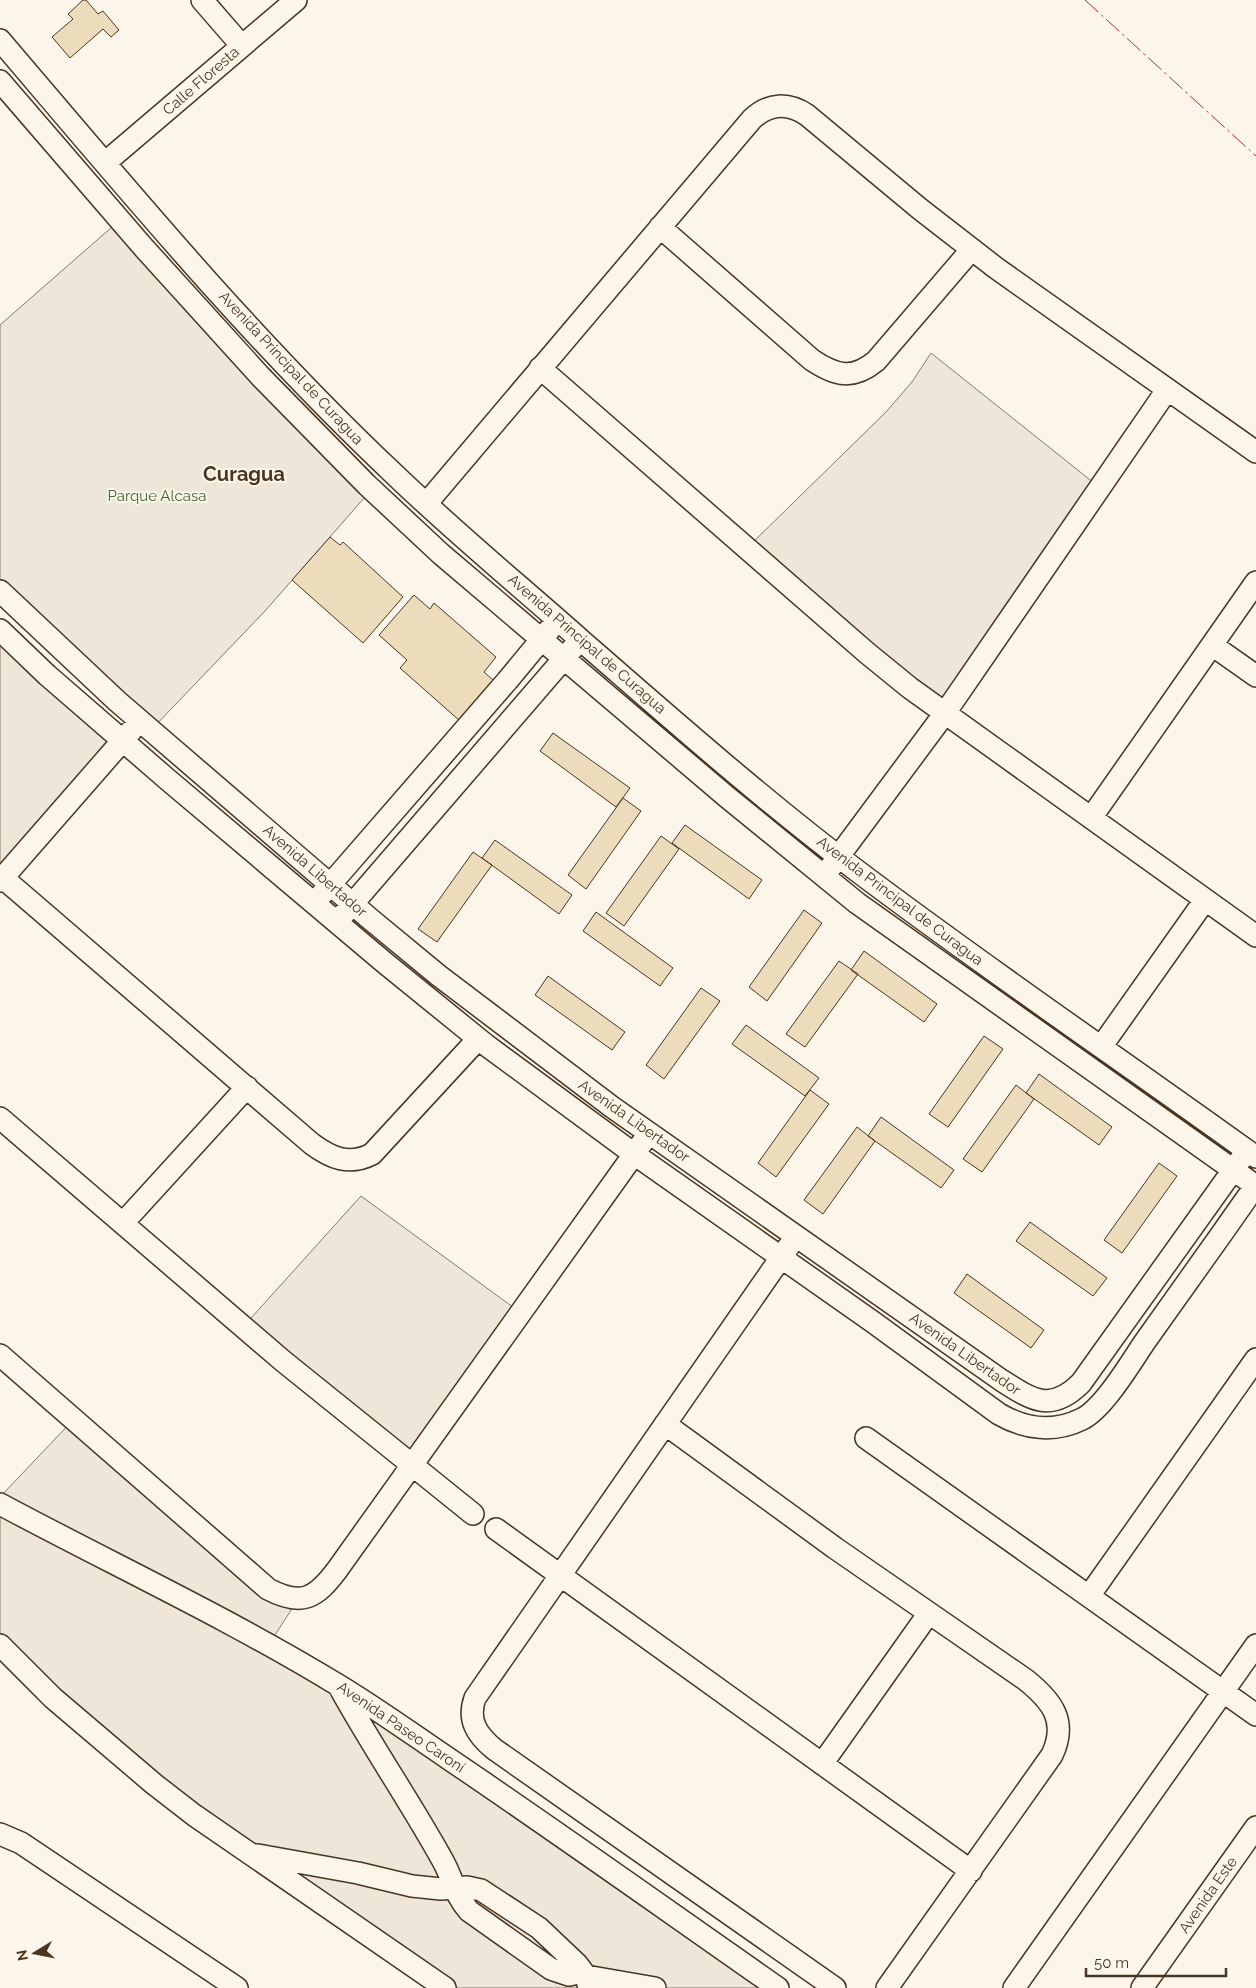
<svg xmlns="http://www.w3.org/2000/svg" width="1256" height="1988" viewBox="0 0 1256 1988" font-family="Raleway,sans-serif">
<rect width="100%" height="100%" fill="#fbf6e9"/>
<!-- green -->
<path fill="#ede6d9" stroke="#887966" d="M120,220L372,489L265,611L151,730L0,591V325Z
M931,353L1099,487L945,713L747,548L886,412L912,382Z
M0,630L123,740L0,881Z
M361,1196L521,1313L411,1466L243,1327Z
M74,1419L255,1578L299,1598L269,1644L778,1988H445L194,1815L0,1645V1497Z"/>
<!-- building -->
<path fill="#ecdcbc" stroke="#4a3520" d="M83,0H86L98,14L103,11L119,30L111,37L103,29L70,58L52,37L73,19L68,14Z
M330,537L340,545L343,542L403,597L363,643L292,580Z
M414,595L430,609L434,603L496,657L484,672L494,681L460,721L400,668L407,660L379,635Z
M553,733L630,788L616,807L540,751Z
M623,798L641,811L586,889L568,875Z
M685,825L762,880L749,899L672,843Z
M661,836L679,849L624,926L606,913Z
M495,840L572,895L559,914L482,858Z
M473,852L492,865L437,942L418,929Z
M804,910L822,923L767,1001L749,987Z
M596,912L673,968L660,986L583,931Z
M864,951L937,1004L924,1022L851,970Z
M839,961L858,974L805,1047L786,1034Z
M548,976L625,1032L612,1050L535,995Z
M701,988L720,1001L664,1079L646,1065Z
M746,1025L819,1078L805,1096L732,1044Z
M984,1036L1003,1049L948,1127L929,1114Z
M1039,1074L1112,1127L1099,1145L1026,1093Z
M1016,1085L1034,1099L982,1172L963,1159Z
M810,1090L829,1104L776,1177L758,1163Z
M881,1117L954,1170L941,1188L868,1136Z
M857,1127L875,1141L823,1214L804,1200Z
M1159,1163L1177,1176L1122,1253L1104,1240Z
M1030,1222L1107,1278L1093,1296L1016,1241Z
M967,1274L1044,1330L1031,1348L954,1293Z"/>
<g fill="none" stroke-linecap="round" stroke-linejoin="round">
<!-- minor casing -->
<g stroke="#4a3520" stroke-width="24">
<path id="minor" d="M202,0L242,46
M0,40C126,188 251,339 393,473C454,532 520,586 583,642C673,720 762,799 856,870C987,969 1123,1061 1256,1157
M0,81L144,248L261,377L367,485L441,554L727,797L857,903L1256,1186
M106,162L296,0
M660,227L812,360C836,376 853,380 876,361L972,249
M540,368L867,653L910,688L1256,936
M426,504L752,119C769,103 788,102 807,115L920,209L996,268L1256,452
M0,591L117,701L369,918L438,975L612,1107L1001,1380C1032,1400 1051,1413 1081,1383L1241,1159
M0,630L47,675L167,779L385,963L486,1045L634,1154L873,1322L999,1414C1025,1429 1054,1433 1082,1419C1103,1409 1130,1364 1144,1343C1181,1291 1219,1238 1256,1185
M1212,645L1256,676
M1091,818L1256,582
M830,868L945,713L1167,390
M3,878L312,1144C331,1158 349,1166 372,1154L478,1039
M0,881L131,731
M322,894L507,681L550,629
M343,915L573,648
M1101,1047L1205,900
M0,1118L283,1361L473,1514
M123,1223L247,1087
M789,1246L475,1698C467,1720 477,1735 494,1749L835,1988
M0,1355L268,1589C302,1607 316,1598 337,1570L642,1143
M665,1424L835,1548L1026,1680C1052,1701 1068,1721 1052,1755L887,1988
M866,1438L1256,1715
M0,1504C112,1564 228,1618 338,1685C376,1708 412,1734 449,1759C560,1834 669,1912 778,1988
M496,1529L971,1871
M1089,1596L1256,1359
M0,1645L53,1698L154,1784L194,1815L445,1988
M341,1690C373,1748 411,1803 443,1861C454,1881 453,1892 469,1911L551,1969L569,1975L583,1972
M822,1764L929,1613
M0,1834L21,1843L237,1988
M258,1855L358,1873L412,1886L441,1889L467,1887L481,1890L539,1928L577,1964L586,1976L589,1988
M586,1976L655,1988
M1014,1988L1256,1645
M1142,1988L1256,1827"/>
</g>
<!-- minor -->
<use href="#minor" stroke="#fbf6e9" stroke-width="21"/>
<!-- power -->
<path stroke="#c62828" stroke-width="1" stroke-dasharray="18 4 2.5 4" stroke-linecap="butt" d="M1085,0L1256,156"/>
</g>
<g text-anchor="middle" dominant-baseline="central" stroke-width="4" stroke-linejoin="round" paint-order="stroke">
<!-- street labels -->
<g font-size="15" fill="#4a3520" stroke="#fbf6e9">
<text transform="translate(201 81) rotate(-41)">Calle Floresta</text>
<text transform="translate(291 368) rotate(47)">Avenida Principal de Curagua</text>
<text transform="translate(587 644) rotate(41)">Avenida Principal de Curagua</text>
<text transform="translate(315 871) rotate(41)">Avenida Libertador</text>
<text transform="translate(900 901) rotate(37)">Avenida Principal de Curagua</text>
<text transform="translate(634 1121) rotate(35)">Avenida Libertador</text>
<text transform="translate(965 1354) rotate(35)">Avenida Libertador</text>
<text transform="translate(401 1727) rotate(34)">Avenida Paseo Caroní</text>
<text transform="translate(1208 1895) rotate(-55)">Avenida Este</text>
</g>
<!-- park labels -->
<g font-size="15" fill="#436837" stroke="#fbf6e9">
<text x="157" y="496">Parque Alcasa</text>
</g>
<!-- district labels -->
<g font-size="20" font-weight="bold" fill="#4a3520" stroke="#fbf6e9">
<text x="244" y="474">Curagua</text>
</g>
</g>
<!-- north arrow -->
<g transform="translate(35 1953) rotate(260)" stroke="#fbf6e9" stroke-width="4" paint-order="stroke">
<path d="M0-4L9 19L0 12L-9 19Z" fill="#4a3520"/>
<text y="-8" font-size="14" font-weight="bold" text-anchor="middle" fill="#4a3520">N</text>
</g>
<!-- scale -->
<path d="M1086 1968v8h140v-8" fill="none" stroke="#4a3520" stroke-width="2.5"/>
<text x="1094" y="1968" font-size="15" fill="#4a3520" stroke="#fbf6e9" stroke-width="4" paint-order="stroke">50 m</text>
</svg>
